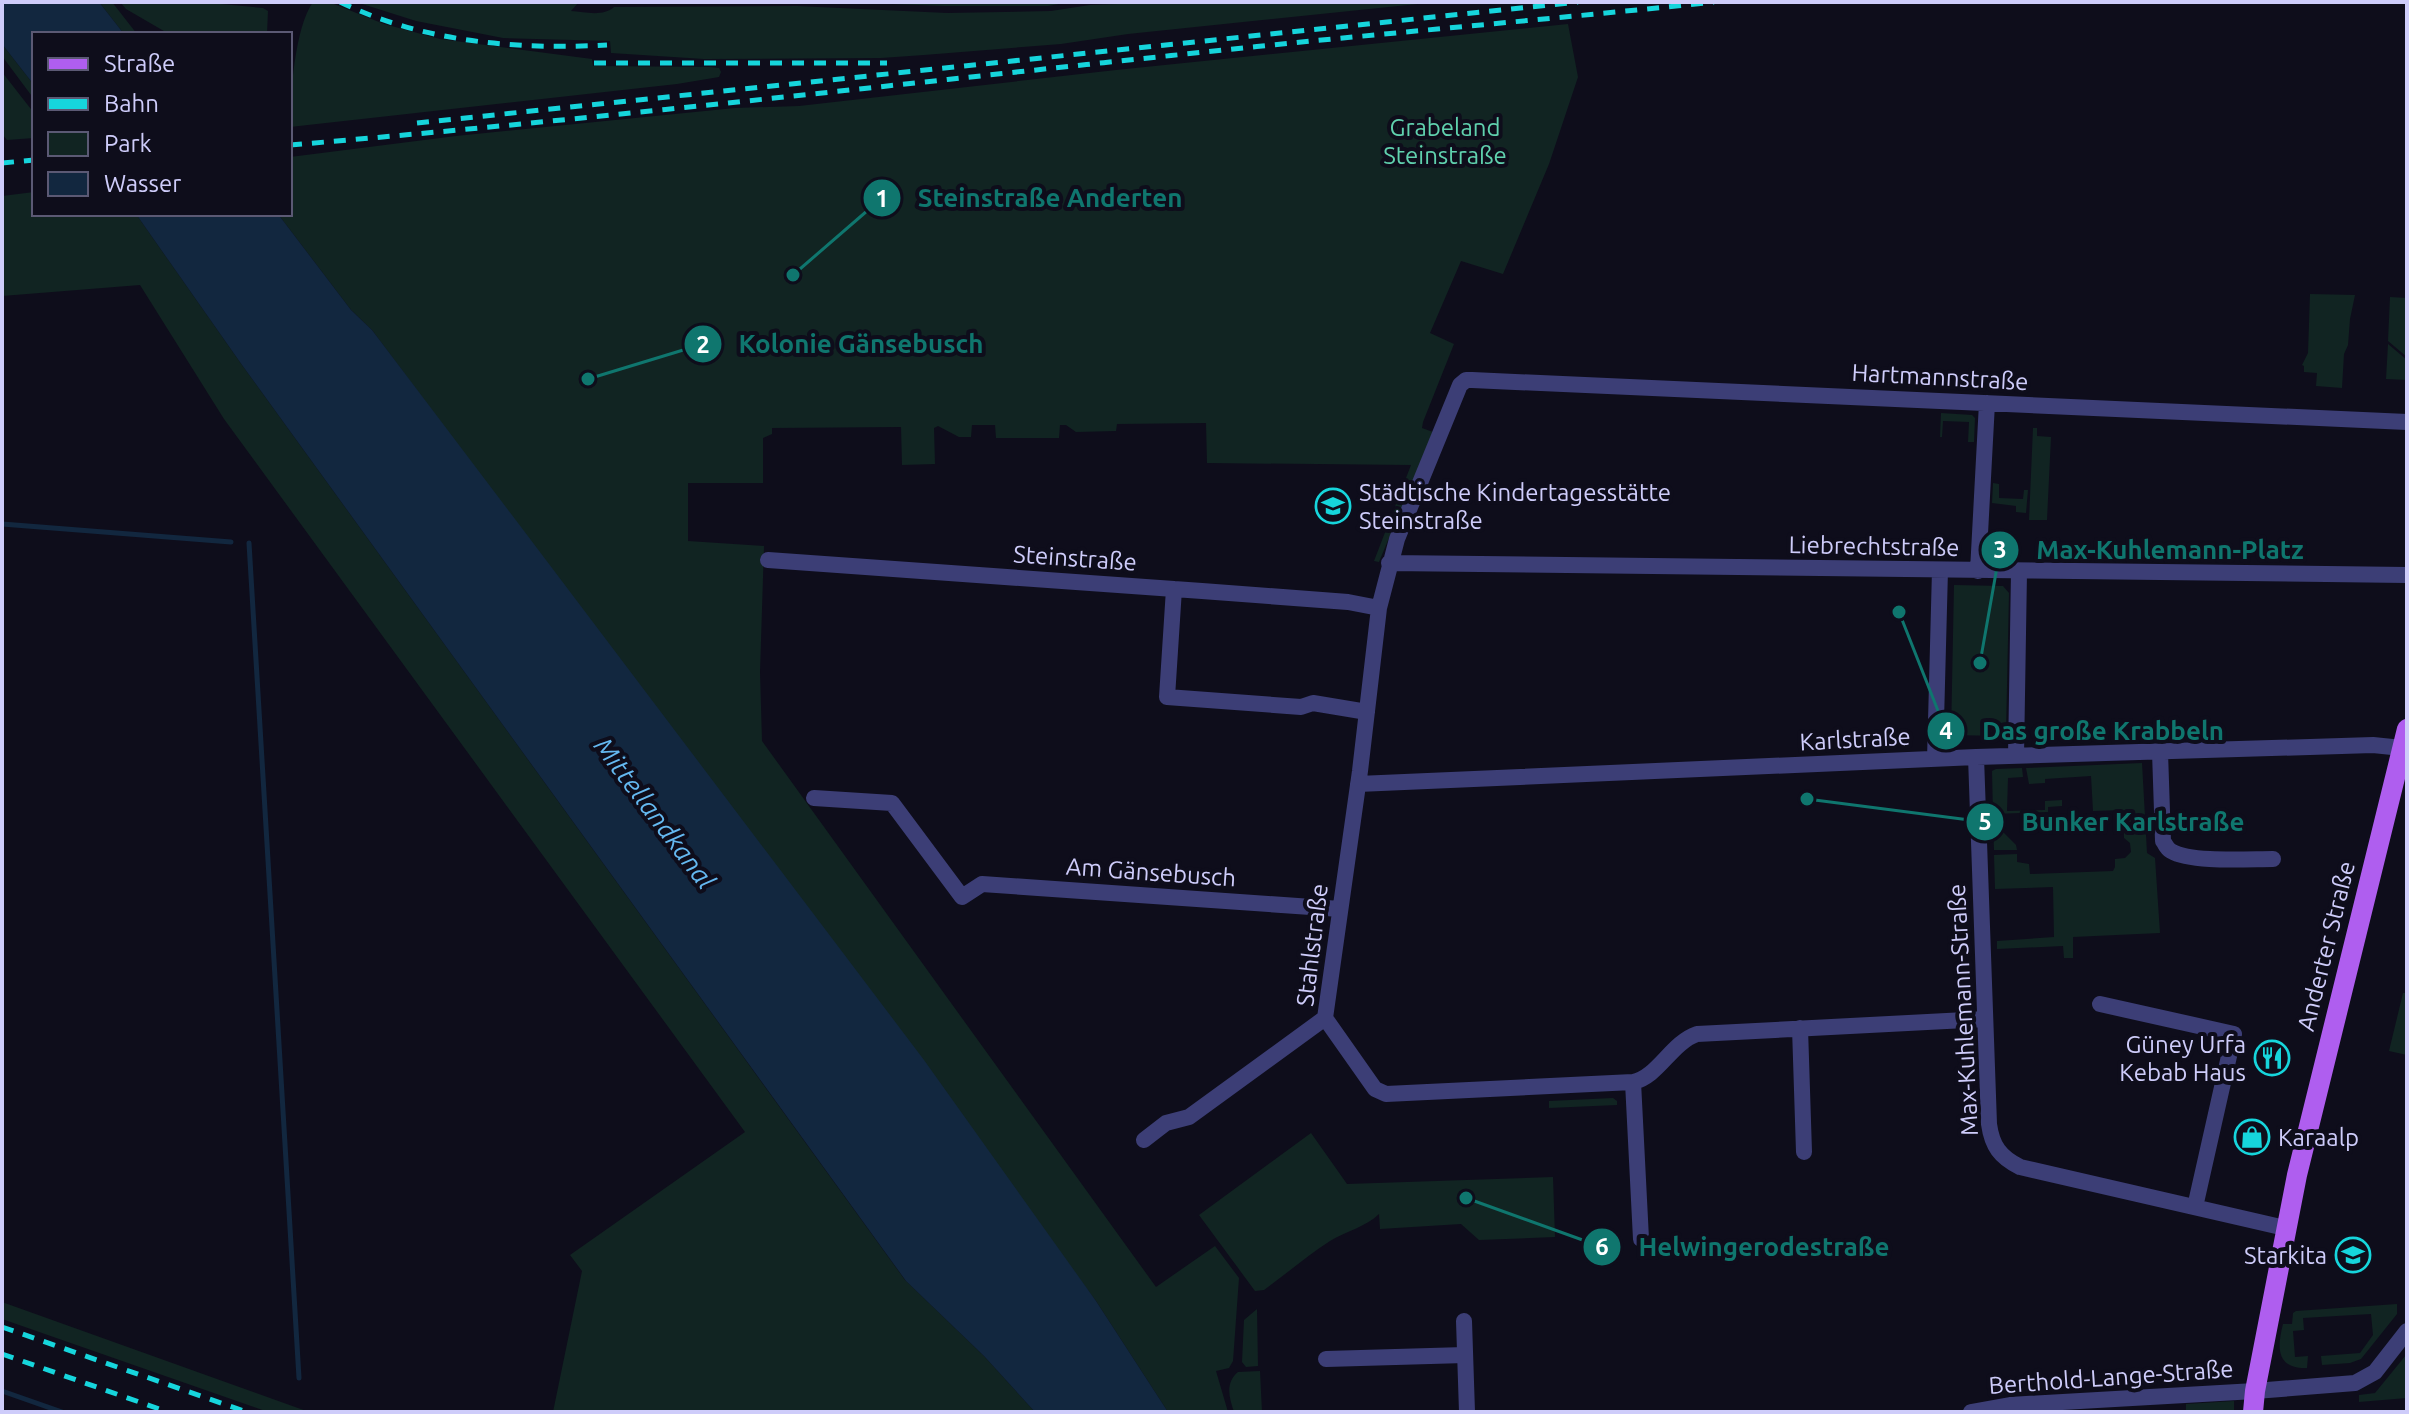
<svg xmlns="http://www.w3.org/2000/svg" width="2409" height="1414" viewBox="0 0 2409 1414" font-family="Ubuntu,sans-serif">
<rect width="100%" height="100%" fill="#0e0d1b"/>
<!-- green -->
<path fill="#112422" d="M99,2H112L137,34H124Z
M120,2L211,3L263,8L268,11L267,34H169L126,9Z
M313,2H329L384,24L440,39L592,59L593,66L710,67L719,68L721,72L719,77L677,84L290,127C290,95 295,27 313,2Z
M356,2H570L578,3L571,11C585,12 603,17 614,7L797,6L947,13L1051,11L1090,5L1170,2H1437L1128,34L1061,44L924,55L881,58L704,59L611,53L610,41L503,38L416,21Z
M840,2H1070L1048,6H944Z
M1568,24L1578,77L1549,164L1503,274L1461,261L1430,333L1454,344L1423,422L1422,428L1433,432L1379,562L1374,561L1411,465L1207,463L1206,423L1117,424L1116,431L1076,432L1066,425H1060L1059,438H996L995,425H972L971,437H959L938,426L934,428L935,464L902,465L901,427L772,428V434L763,438V483H688V541L764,546L760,672L762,741L1156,1287L1215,1246L1239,1278L1233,1361L1229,1368L1216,1371L1228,1412H1168L1096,1301L372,330L351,310L278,214H290V157L456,136L735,108L799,106L1116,70Z
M2,44L34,85V99L2,56Z
M2,72L34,113V138L7,140L2,134Z
M34,192V214H136L242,365L905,1280L984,1356L1035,1412H553L582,1271L570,1255L745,1132L224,419L140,285L2,296V196Z
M2310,294L2355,295L2350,319L2348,345L2344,354L2342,388L2316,386L2317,373L2304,372V366L2302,365L2308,353Z
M2390,297L2407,298V357L2388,341Z
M2388,344L2407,360V380L2386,379Z
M1941,413L1972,415L1975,418L1974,442H1968L1969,422L1943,421L1942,437H1940Z
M2033,428H2037V436L2051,437L2047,520H2029Z
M1993,483L1999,484V498L2023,499L2024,490H2028L2026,513L2016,512V506L1992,503Z
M1954,585L2003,586L2009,593L2006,733L2002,736L1951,735Z
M2142,763L2147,853L2155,858L2160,933L2073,937V958H2064L2063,946L1997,949V941L2054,937L2053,887L1995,889L1994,855L2017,854V862L2029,864L2030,874L2113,871L2115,867V859L2125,858L2131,852L2130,843L2124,838L2123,810L2093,811L2091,776L2045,779V783L2029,784L2026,768Z
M2022,768L2023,777L2008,778L2007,811L2045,810V801L2062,800V806L2048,807V812L1993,814L1992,771L1996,769Z
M1993,822L2016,845L2017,850H1994Z
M2403,993H2407V1055L2389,1051Z
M1613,1098L1617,1101V1105L1549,1108V1101Z
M1311,1133L1347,1184L1553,1177L1555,1237L1479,1240L1461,1224L1380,1229L1379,1214C1366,1227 1346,1231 1330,1241C1307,1256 1286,1274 1264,1290L1255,1291L1199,1215Z
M2,1302L309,1412H268L2,1319Z
M2397,1304V1314L2361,1359L2350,1363L2322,1365L2321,1356L2360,1353L2373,1335L2371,1314L2303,1318L2304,1330L2293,1331L2295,1357L2308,1356L2307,1368C2276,1369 2277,1347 2283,1324H2292L2293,1313L2296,1311Z
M1257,1309L1258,1366L1246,1367L1242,1362L1244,1320Z
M2406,1355L2407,1398L2359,1402V1395L2375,1393Z
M1260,1371L1262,1412H1234C1229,1397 1225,1383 1238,1372Z
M2234,1401V1412H2186V1404Z"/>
<!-- water -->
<path fill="#12273f" d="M2,2H99L124,34H34V85L2,44Z
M136,214H278L351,310L372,330L924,1060L1096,1301L1168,1412H1035L984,1356L906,1281L242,365Z"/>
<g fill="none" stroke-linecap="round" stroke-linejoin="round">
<!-- stream -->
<path stroke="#12273f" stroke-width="5" d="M2,524L231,542
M249,543L299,1378
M2,1391L62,1412"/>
<!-- minor -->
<path stroke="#3c3e76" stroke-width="16" d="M768,560L1202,591L1348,602L1379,608
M1389,563L2407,575
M1978,571L1987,403
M1174,589L1167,697L1301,707L1313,703L1367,712
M2160,752L2163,841C2166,845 2166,848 2171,851C2191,863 2248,859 2273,859
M2016,756L2019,572
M1976,757L1989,1124C1992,1146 2000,1157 2020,1167L2285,1228
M1935,759L1940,570
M1358,784L1976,757L2373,745L2402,748
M814,798L892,803L962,897L982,884L1340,909
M2100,1004L2234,1034L2195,1207
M1985,1019L1697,1034C1671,1043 1658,1077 1633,1082L1386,1094L1375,1089L1325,1018L1360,771L1379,608L1397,539L1460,385L1466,380H1472L2407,422
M1800,1028L1804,1152
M1633,1082L1641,1239
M1144,1140L1166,1123L1189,1117L1325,1018
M1464,1321L1467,1412
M1326,1359L1465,1355
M1971,1412L2010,1405L2255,1391L2355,1383L2375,1372L2407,1331"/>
<!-- major -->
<path stroke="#af5eef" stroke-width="20" d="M2253,1412L2255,1391L2297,1175L2407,729"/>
<!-- rail -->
<path stroke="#16d5dc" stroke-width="5" stroke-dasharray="12 10" stroke-linecap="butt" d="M340,2C422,42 517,50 607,45
M594,63H887
M417,123L1578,2
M290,145C625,117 958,77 1292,43C1432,29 1573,17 1714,2
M2,163L34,160
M2,1327L247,1412
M2,1354L168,1412"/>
</g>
<!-- icons -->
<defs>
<g id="school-ring" transform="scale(1.8)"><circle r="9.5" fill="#0e0d1b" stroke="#16d5dc" stroke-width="1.5"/><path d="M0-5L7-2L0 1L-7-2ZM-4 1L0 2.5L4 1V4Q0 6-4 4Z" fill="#16d5dc"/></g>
<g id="restaurant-ring" transform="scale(1.8)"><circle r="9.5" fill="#0e0d1b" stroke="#16d5dc" stroke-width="1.5"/><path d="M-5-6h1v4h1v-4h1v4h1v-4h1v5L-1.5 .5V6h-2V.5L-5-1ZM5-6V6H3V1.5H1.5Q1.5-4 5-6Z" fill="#16d5dc"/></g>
<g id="shop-ring" transform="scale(1.8)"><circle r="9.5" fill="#0e0d1b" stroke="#16d5dc" stroke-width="1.5"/><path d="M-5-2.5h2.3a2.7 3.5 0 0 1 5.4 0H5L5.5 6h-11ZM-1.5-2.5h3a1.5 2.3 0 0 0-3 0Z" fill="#16d5dc"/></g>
</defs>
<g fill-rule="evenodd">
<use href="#school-ring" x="1333" y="506"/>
<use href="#restaurant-ring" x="2272" y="1058"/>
<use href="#shop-ring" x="2252" y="1137"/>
<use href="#school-ring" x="2353" y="1255"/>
</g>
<g text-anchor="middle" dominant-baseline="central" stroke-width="8" stroke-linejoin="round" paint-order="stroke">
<!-- park labels -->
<g font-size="24" fill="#60d1ae" stroke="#0e0d1b">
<text x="1445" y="127">Grabeland<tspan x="1445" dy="28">Steinstraße</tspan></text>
</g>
<!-- street labels -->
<g font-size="24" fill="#ceccfa" stroke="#0e0d1b">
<text transform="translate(1940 377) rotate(3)">Hartmannstraße</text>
<text transform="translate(1874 546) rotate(1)">Liebrechtstraße</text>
<text transform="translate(1075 558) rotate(4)">Steinstraße</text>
<text transform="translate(1855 739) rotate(-3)">Karlstraße</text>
<text transform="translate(1151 872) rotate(4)">Am Gänsebusch</text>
<text transform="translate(1312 945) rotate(-83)">Stahlstraße</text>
<text transform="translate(2326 946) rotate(-76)">Anderter Straße</text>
<text transform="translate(1963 1010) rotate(-93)">Max-Kuhlemann-Straße</text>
<text transform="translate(2111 1377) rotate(-4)">Berthold-Lange-Straße</text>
</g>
<!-- poi labels -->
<g font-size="24" fill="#ceccfa" stroke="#0e0d1b" text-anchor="start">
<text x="1359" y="492">Städtische Kindertagesstätte<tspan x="1359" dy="28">Steinstraße</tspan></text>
<text x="2246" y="1044" text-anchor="end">Güney Urfa<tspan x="2246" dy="28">Kebab Haus</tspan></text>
<text x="2278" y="1137">Karaalp</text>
<text x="2327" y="1255" text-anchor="end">Starkita</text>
</g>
<!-- water labels -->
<g font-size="26" font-style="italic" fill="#64b8f0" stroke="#0e0d1b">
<text transform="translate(655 813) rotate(53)">Mittellandkanal</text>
</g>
</g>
<!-- callouts -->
<path fill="none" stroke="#0f766e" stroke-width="3" d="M793 275L882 198M588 379L703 344M1980 663L2000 550M1899 612L1946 731M1807 799L1985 822M1466 1198L1602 1247"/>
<g fill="#0f766e" stroke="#0e0d1b" stroke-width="3">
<circle cx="793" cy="275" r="8"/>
<circle cx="588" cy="379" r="8"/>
<circle cx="1980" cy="663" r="8"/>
<circle cx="1899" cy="612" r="8"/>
<circle cx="1807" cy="799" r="8"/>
<circle cx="1466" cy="1198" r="8"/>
<circle cx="882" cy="198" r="20"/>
<circle cx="703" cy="344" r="20"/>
<circle cx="2000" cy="550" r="20"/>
<circle cx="1946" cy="731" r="20"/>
<circle cx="1985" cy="822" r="20"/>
<circle cx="1602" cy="1247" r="20"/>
</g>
<g font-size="24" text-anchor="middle" font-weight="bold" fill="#fff">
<text x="882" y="207">1</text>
<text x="703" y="353">2</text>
<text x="2000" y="558">3</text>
<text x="1946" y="739">4</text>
<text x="1985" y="830">5</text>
<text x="1602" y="1255">6</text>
</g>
<g font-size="26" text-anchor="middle" font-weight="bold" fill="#0f766e" stroke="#0e0d1b" stroke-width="8" stroke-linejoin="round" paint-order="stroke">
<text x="1050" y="207">Steinstraße Anderten</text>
<text x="861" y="353">Kolonie Gänsebusch</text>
<text x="2170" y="559">Max-Kuhlemann-Platz</text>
<text x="2103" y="740">Das große Krabbeln</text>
<text x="2133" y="831">Bunker Karlstraße</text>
<text x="1764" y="1256">Helwingerodestraße</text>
</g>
<!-- border -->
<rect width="2409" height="1414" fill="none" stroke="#ceccfa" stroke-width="8"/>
<!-- legend -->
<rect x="32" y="32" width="260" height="184" fill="#0e0d1b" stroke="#5b5974" stroke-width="2"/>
<rect x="48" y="58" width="40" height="12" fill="#af5eef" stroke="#5b5974" stroke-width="2"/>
<text x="104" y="72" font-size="24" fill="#ceccfa">Straße</text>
<rect x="48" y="98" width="40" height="12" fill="#16d5dc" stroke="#5b5974" stroke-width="2"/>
<text x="104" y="112" font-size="24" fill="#ceccfa">Bahn</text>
<rect x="48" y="132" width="40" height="24" fill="#112422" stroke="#5b5974" stroke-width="2"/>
<text x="104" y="152" font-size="24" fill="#ceccfa">Park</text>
<rect x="48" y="172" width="40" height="24" fill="#12273f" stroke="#5b5974" stroke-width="2"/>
<text x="104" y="192" font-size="24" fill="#ceccfa">Wasser</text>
</svg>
